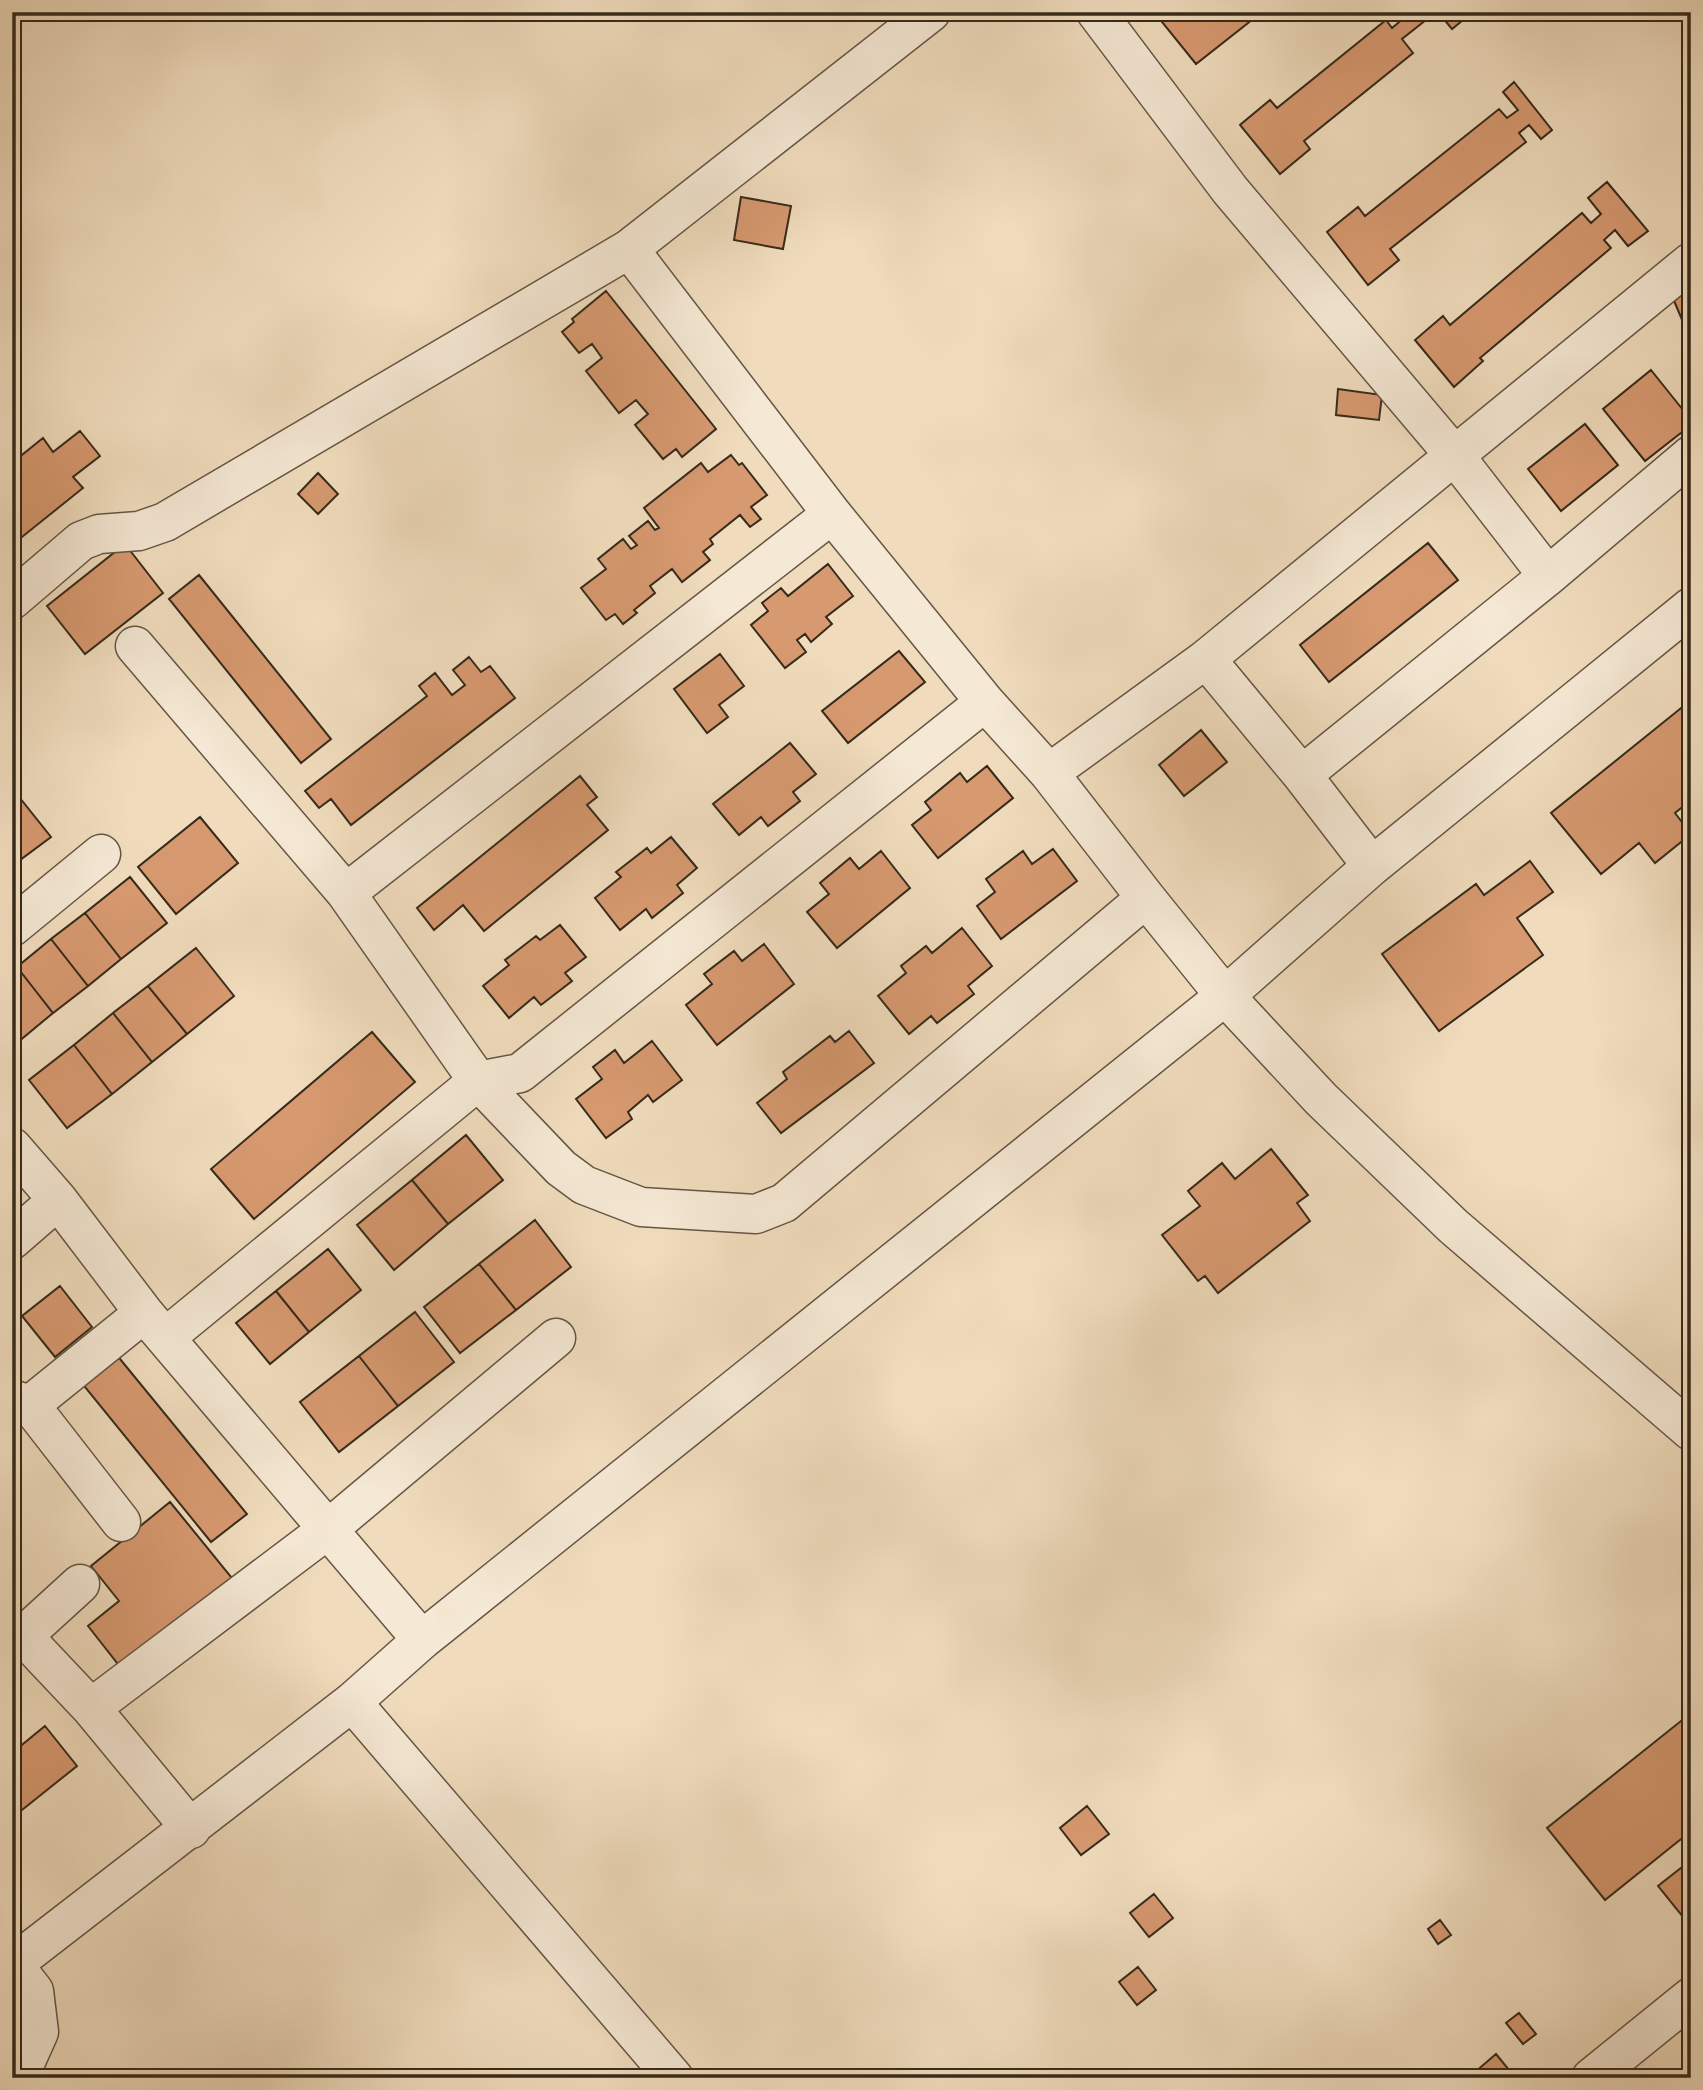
<svg xmlns="http://www.w3.org/2000/svg" width="1703" height="2090" viewBox="0 0 1703 2090" font-family="Alegreya,serif">
<rect width="100%" height="100%" fill="#f0dcbd"/>
<filter id="stains"><feTurbulence type="fractalNoise" baseFrequency=".00286" numOctaves="4"/><feColorMatrix values="0 0 0 0 .2 0 0 0 0 .09 0 0 0 0 .02 0 0 0 .5 -.17"/></filter>
<radialGradient id="worn" r=".72"><stop offset=".6" stop-color="#630" stop-opacity="0"/><stop offset="1" stop-color="#630" stop-opacity=".3"/></radialGradient>
<!-- building -->
<path fill="#d79970" stroke="#362a1b" stroke-width="2" d="M1175,12H1262L1196,64L1162,22Z
M1411,12H1436L1402,39L1413,53L1304,141L1310,149L1280,174L1240,125L1270,100L1277,108L1386,20L1392,28Z
M1438,12H1464L1468,16L1452,29Z
M1514,82L1552,130L1541,139L1529,125L1519,133L1526,142L1390,249L1399,260L1368,285L1327,232L1358,207L1365,216L1499,109L1507,118L1518,110L1503,92Z
M1607,182L1648,231L1628,246L1615,230L1604,240L1611,248L1480,358L1483,361L1454,387L1415,340L1443,316L1450,325L1582,213L1591,223L1601,214L1588,198Z
M741,197L791,206L783,249L734,240Z
M1691,289V341L1672,296Z
M606,291L716,429L682,457L676,449L663,459L635,425L648,414L636,400L619,413L586,371L602,358L592,344L579,353L562,332L574,322L572,319Z
M1651,370L1691,420V425L1645,461L1603,409Z
M1338,389L1382,395L1379,420L1336,415Z
M1585,424L1618,465L1561,511L1528,469Z
M80,431L100,456L73,477L83,488L12,545V463L43,438L53,452Z
M731,455L739,465L742,463L767,495L751,507L761,519L750,527L740,515L710,539L713,544L703,552L710,560L682,582L672,569L650,586L655,593L634,610L637,613L623,624L615,614L606,620L581,588L606,569L598,559L623,539L631,549L637,545L629,536L648,521L655,530L659,528L644,508L701,463L708,472Z
M318,473L338,494L318,514L298,494Z
M1428,543L1458,580L1329,682L1300,645Z
M125,544L163,593L85,654L47,606Z
M828,564L853,596L826,617L832,624L811,642L805,634L797,640L806,652L785,668L751,625L768,611L762,603L781,588L788,596Z
M199,575L331,739L301,763L169,599Z
M899,651L925,682L848,743L822,711Z
M720,654L744,686L719,705L728,717L707,733L674,689Z
M469,657L481,672L490,666L515,698L351,825L331,799L319,808L305,791L427,696L419,686L435,673L452,695L465,685L453,670Z
M1691,700V800L1675,813L1691,834L1655,863L1639,843L1601,874L1551,813Z
M1201,730L1227,762L1184,796L1159,765Z
M790,743L816,774L793,792L800,801L768,826L761,817L739,835L713,804Z
M987,766L1013,798L938,858L912,825L931,810L925,802L960,773L967,782Z
M580,776L597,797L587,805L608,830L484,931L463,905L434,930L417,908Z
M12,788L51,837L16,863L12,858Z
M200,817L238,863L176,914L138,867Z
M671,837L697,868L677,885L683,893L652,918L646,909L620,930L595,898L621,877L616,872L647,848L651,853Z
M1053,849L1077,881L1001,939L977,906L995,892L986,879L1023,851L1032,864Z
M881,851L910,888L837,948L807,912L829,894L820,883L850,858L859,869Z
M1530,861L1553,892L1517,918L1543,955L1439,1031L1382,954L1476,884L1484,895Z
M130,877L167,923L121,959L85,913Z
M85,913L121,959L88,986L51,939Z
M560,925L586,957L565,973L572,981L541,1005L534,997L509,1018L483,986L509,965L505,960L536,936L540,940Z
M962,928L992,966L968,986L974,994L937,1023L931,1016L909,1034L878,996L906,973L901,966L926,946L932,953Z
M51,939L88,986L53,1013L17,967Z
M764,944L794,984L717,1045L686,1005L712,984L704,974L734,951L742,961Z
M196,948L234,996L187,1034L148,986Z
M17,967L53,1013L12,1047V971Z
M148,986L187,1034L152,1062L113,1013Z
M113,1013L152,1062L112,1094L74,1045Z
M849,1031L874,1063L781,1133L757,1103L787,1079L783,1072L830,1036L835,1042Z
M372,1032L415,1082L254,1219L211,1169Z
M652,1041L682,1080L653,1102L648,1095L628,1112L632,1119L606,1138L576,1099L602,1079L593,1067L615,1050L624,1063Z
M74,1045L112,1094L67,1128L29,1080Z
M466,1135L503,1180L448,1224L412,1180Z
M1271,1149L1308,1195L1297,1203L1310,1221L1218,1293L1205,1276L1198,1281L1162,1235L1200,1206L1188,1191L1222,1163L1235,1179Z
M412,1180L448,1224L394,1270L357,1225Z
M535,1220L571,1267L516,1310L479,1264Z
M328,1249L361,1290L309,1332L276,1291Z
M479,1264L516,1310L460,1353L424,1307Z
M60,1286L92,1327L55,1357L22,1316Z
M276,1291L309,1332L270,1364L236,1323Z
M415,1312L454,1362L398,1406L359,1356Z
M111,1348L247,1514L211,1542L76,1376Z
M359,1356L398,1406L339,1452L300,1402Z
M170,1502L236,1583L125,1673L88,1626L119,1601L91,1566Z
M1691,1713V1831L1605,1900L1547,1828Z
M45,1726L77,1766L12,1818V1753Z
M1087,1806L1109,1834L1081,1855L1060,1828Z
M1691,1860V1927L1658,1886Z
M1154,1894L1173,1918L1149,1937L1130,1913Z
M1440,1920L1451,1935L1438,1944L1428,1929Z
M1138,1967L1156,1990L1137,2005L1119,1982Z
M1519,2013L1536,2034L1523,2044L1506,2023Z
M1496,2054L1514,2076L1480,2078L1475,2072Z"/>
<g fill="none" stroke-linecap="round" stroke-linejoin="round">
<!-- minor casing -->
<g stroke="#645644" stroke-width="41">
<path id="minor" d="M1096,12L1230,190L1455,456L1548,576
M629,249L832,514L985,702L1049,773L1146,898L1225,996L1321,1099L1453,1226L1691,1431
M12,600L81,541L99,534L139,531L165,522L629,249L931,12
M135,646L346,893L478,1081L561,1168L584,1185L641,1207L756,1214L784,1203L1146,898
M1206,659L1302,775L1372,866
M1049,773L1206,659L1691,262
M1302,775L1548,576L1691,455
M346,893L832,514
M12,927L101,854
M12,1147L58,1200L144,1313L422,1640
M12,1240L58,1200
M166,1337L478,1081L520,1073L985,702
M12,1399L30,1405L121,1522
M30,1405L144,1313
M23,1636L80,1584
M12,1645L23,1636L91,1708L191,1829
M352,1702L674,2078
M91,1708L327,1530L556,1338
M13,1964L34,1991L39,2032L22,2070L14,2078
M12,1965L352,1702L422,1640L1225,996L1372,866L1691,607
M1591,2078L1691,1997"/>
</g>
<!-- minor -->
<use href="#minor" stroke="#f5e8d4" stroke-width="38"/>
</g>
<!-- margin -->
<rect width="1703" height="2090" fill="none" stroke="#f0dcbd" stroke-width="42"/>
<rect x="14" y="14" width="1675" height="2062" fill="none" stroke="#362a1b" stroke-width="3.5"/>
<rect x="21" y="21" width="1661" height="2048" fill="none" stroke="#362a1b" stroke-width="2"/>
<rect width="100%" height="100%" filter="url(#stains)"/>
<rect width="100%" height="100%" fill="url(#worn)"/>
</svg>
